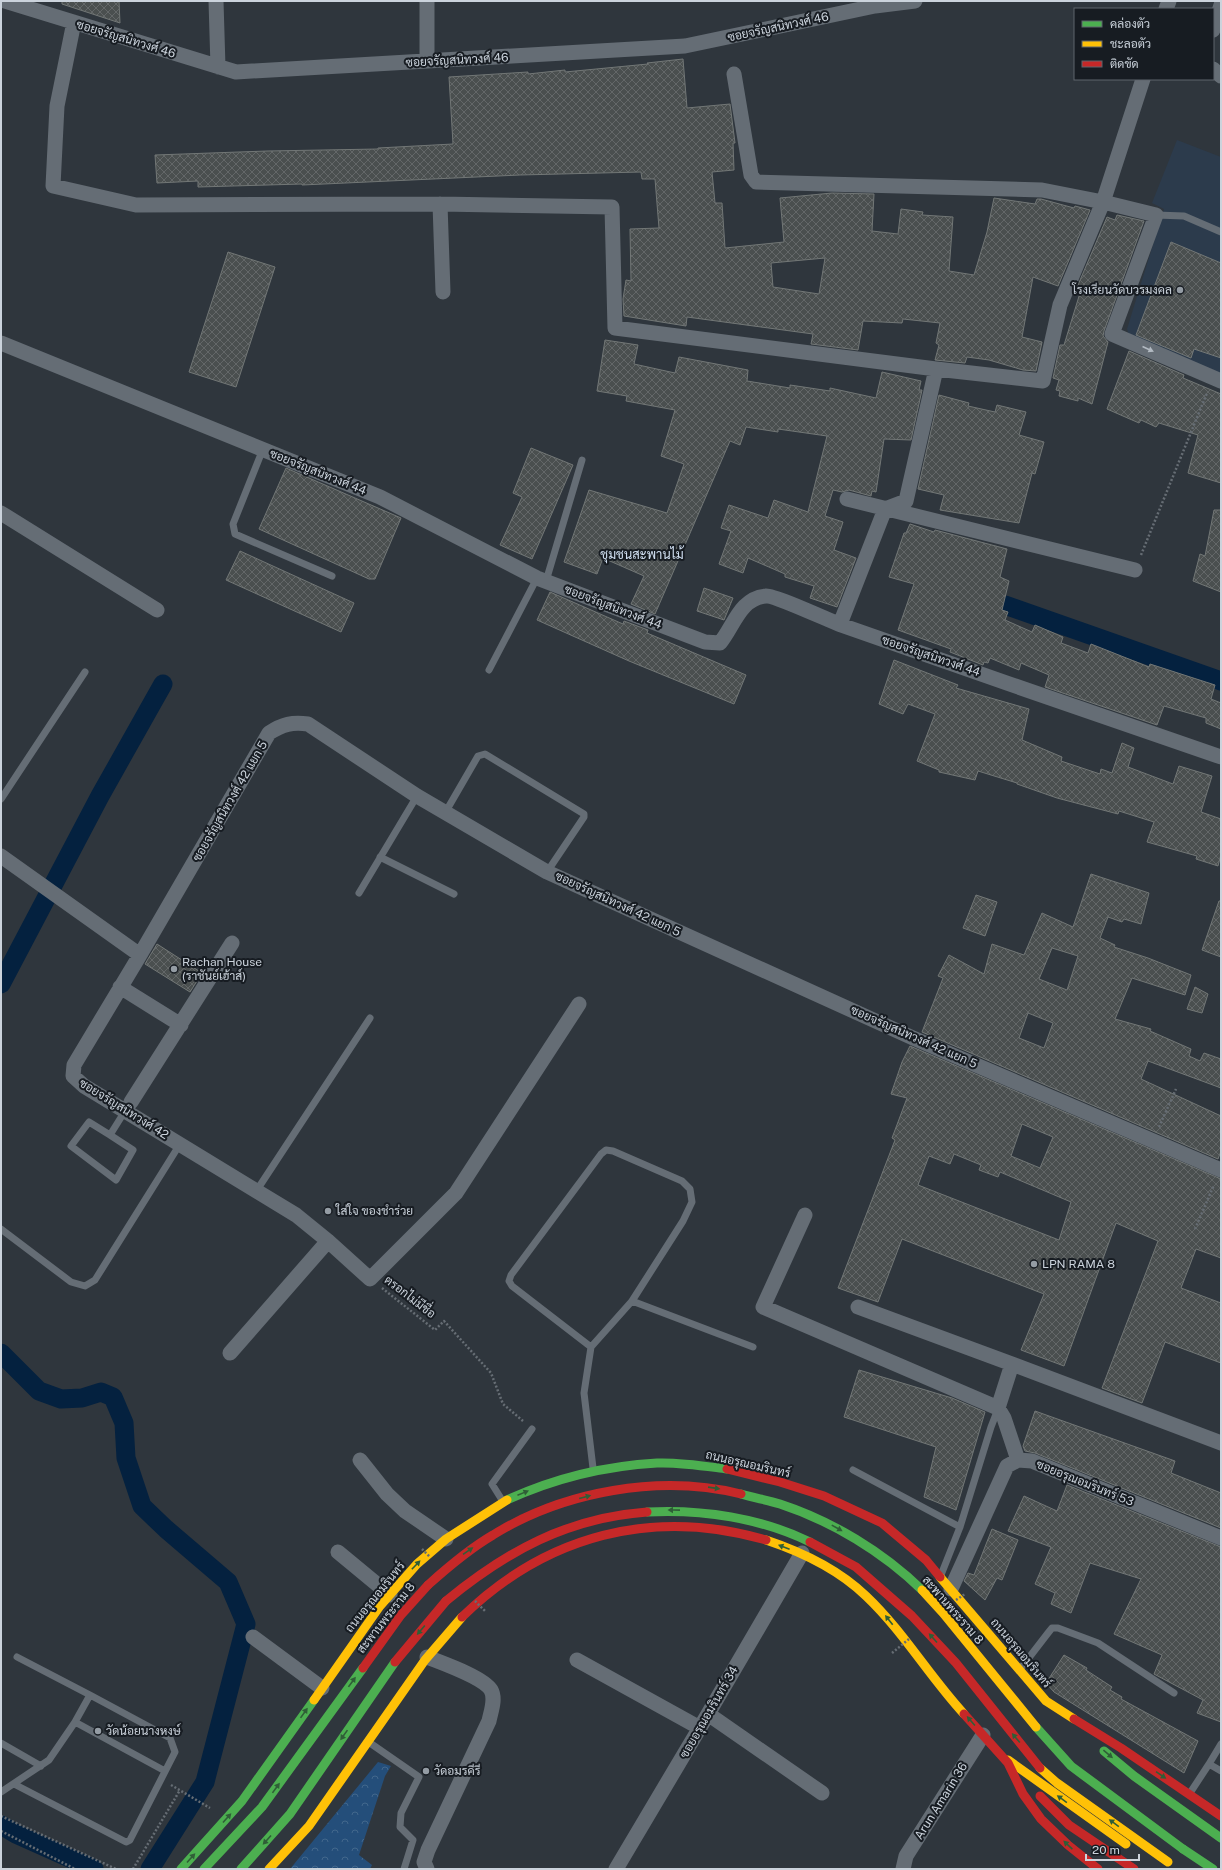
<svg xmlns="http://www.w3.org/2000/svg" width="1222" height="1870" viewBox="0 0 1222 1870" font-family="'Public Sans',Sarabun,sans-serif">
<defs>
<pattern id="park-crowns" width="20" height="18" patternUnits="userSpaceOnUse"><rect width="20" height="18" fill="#244e7a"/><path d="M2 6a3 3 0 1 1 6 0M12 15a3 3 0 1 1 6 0" fill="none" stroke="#42678c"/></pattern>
<pattern id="building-cross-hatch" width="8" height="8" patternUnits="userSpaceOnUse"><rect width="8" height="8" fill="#4a4f4f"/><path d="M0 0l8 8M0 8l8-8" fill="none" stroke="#636768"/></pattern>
</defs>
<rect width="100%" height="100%" fill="#2f363d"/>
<!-- built -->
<path fill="#2c3b4c" d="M1177,140L1221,157V378L1132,343L1127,329L1164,209L1152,203Z"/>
<!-- park -->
<path fill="url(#park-crowns)" d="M378,1762L391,1766L385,1776L359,1855L372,1865L370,1869H290Z"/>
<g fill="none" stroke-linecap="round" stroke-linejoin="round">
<!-- canal -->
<path stroke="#04213f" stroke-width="19" d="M1005,605L1221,681
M1,984L100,796L163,684
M1,1353L39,1391L61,1399L82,1398L101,1392L113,1397L124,1423L126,1458L142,1506L166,1529L228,1582L246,1624L205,1782L150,1869
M1,1825L16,1834L94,1869"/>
</g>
<!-- building -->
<path fill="url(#building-cross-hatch)" stroke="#727776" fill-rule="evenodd" d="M62,1H119L120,23L62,4Z
M683,59L687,108L730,104L735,143H733L734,170L712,172L715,203H722L725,248L784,242L780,198L832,193L874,194L872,231L898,234L901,209L923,212L922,215L953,217L949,271L974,275L987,232L994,198L1035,204L1037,199H1041L1074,208L1075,206L1090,210L1058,286L1033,277L1022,337L1042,342L1036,371L1023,370L989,360L967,357L965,363L935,360L939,345L936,343L940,323L903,319L902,323L863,321L858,350L811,344L813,334L687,317L686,326L624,316L623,299L626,280L631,281L630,229L659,228L655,179H642L641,172L520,175L302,185V184L198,187V181L157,183L155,155L267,151L378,149V148L453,144L449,77L528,72V74L565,70V72L648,64L647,63ZM825,258L819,294L773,287L771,263Z
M1117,215L1144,221L1104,331L1103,336L1108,342L1092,404L1078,398V401L1059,396L1060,391L1056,390L1059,380L1053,378L1060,345H1064L1080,293L1075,292L1107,217L1115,220Z
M1171,242L1221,263V358L1194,349L1191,358L1136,335Z
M228,252L275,267L236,387L189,372Z
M605,340L638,345L634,364L675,373L679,357L748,370L747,381L790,388V385L830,391V388L876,398L882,372L921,381L919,390H922L911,440L884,439L876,492L872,491L871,496L849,490L842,492L833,490L825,516L843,522L834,550L856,558L837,607L810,598L814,586L785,577V574L748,558L743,573L719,564L731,531L721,528L729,505L768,518L774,500L808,512L827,436L778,429V432L746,427L740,445L730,441L655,614L631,604L644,576L603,558L597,574L564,562L589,490L667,513L684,464L661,456L675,410L626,401L627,396L597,391Z
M1129,351L1184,375L1183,378L1221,394V483L1188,473L1198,435L1159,423L1156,427L1141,420L1139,423L1107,409Z
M939,395L969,403L968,406L995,412L997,405L1026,412L1019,435L1044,442L1035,474L1032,473L1019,523L940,510L944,495L918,489Z
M531,448L573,465L532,559L500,545L522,497L513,493Z
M286,468L401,518L375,579H369L259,529Z
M1214,510H1221V592L1193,581L1200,554L1205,556Z
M910,524L934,532L935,530L1007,549L1000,577L1009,581L1002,610L1008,612L1005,620L1032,632L1035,625L1063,637L1061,643L1088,653L1091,644L1149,667L1150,664L1215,685L1211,699L1221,703V729L1206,723V718L1164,706L1157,725L1045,687L1049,675L1021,663L1019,670L990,658L988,663L984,662L983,665L950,652L951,649L898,630L914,584L889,577L904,533H906Z
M240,551L354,603L341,632L226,580Z
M704,588L733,598L724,620L697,611Z
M550,592L623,624L624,621L648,630L647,633L746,675L734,704L629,661L537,620Z
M894,660L958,685L956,688L1029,709L1022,740L1062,757L1061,761L1100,774L1101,769L1112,773L1122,743L1134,748L1128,767L1173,784L1179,766L1212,776L1201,812L1221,819V854L1218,866L1196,859L1197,856L1147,842L1154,822L1119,811L1118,814L1057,798L1017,784V783L978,771L975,780L939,772V770L917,761L935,714L908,704L903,714L879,704Z
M1091,874L1149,893L1141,924L1124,919L1122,922L1108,917L1100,938L1115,945L1114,947L1148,958L1191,975L1185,995L1132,978L1115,1019L1151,1029L1150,1031L1191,1049L1189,1056L1200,1061L1204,1053L1221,1059V1088L1148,1061L1141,1079L1221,1116V1151L1218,1159L922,1032L943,978L938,976L949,955L984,974L992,944L1024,955L1042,913L1073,927ZM1052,948L1078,956L1067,990L1039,979ZM1028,1013L1053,1023L1044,1048L1019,1038Z
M976,895L997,902L985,936L963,928Z
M1219,901H1221V957L1202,950Z
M157,944L202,973L190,992L145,964Z
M1195,987L1208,994L1202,1013L1187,1009Z
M910,1046L1221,1179V1258L1196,1249L1181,1288L1221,1303V1363L1165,1342L1142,1403L1102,1388L1158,1241L1116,1223L1064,1366L1021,1350L1044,1294L902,1239L878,1302L838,1288L895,1140L892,1138L907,1098L891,1094L902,1062ZM1022,1124L1053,1137L1040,1168L1011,1156ZM954,1154L981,1165L979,1170L998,1177L1000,1172L1071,1202L1059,1240L918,1185L929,1156L950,1164Z
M859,1370L952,1398L985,1412L956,1510L924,1497L936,1447L844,1417Z
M1035,1411L1175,1461L1171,1473L1221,1493V1528L1035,1453L1025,1451L1023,1446Z
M1067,1485L1221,1547V1722L1197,1713L1203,1700L1154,1674L1162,1655L1114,1634L1141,1579L1090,1563L1071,1613L1051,1604L1055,1593L1035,1584L1051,1547L1008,1531L1024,1496L1057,1511Z
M992,1529L1018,1540L1002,1580L997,1578L985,1600L964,1581L968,1573L974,1575Z
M1064,1655L1087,1668L1086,1670L1112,1687L1110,1690L1122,1697L1121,1699L1198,1741L1184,1773L1054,1692L1046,1683Z"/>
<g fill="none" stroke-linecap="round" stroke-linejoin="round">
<!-- path -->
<path stroke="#666d74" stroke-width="2.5" stroke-dasharray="2 2" stroke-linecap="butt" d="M1141,555L1207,393
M1159,1127L1176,1089
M1195,1229L1214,1185
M382,1288L435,1330L444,1321L491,1373L503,1404L523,1421
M171,1785L210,1808
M1,1816L116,1869
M1,1831L75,1869
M133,1869L180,1790"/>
<!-- lane -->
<path stroke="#656d75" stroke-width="7" d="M1156,215L1184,216L1221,232
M263,449L233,524L235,534L332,576
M546,581L582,460
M489,670L537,578
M1,799L85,672
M445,813L478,756L485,754L584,814V817L547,872
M380,857L454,894
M359,893L417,796
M110,1135L89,1122L71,1146L116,1180L133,1150L110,1135L125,1111
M257,1190L370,1018
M1,1229L71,1282L85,1286L95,1280L180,1144
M591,1347L512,1286L509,1281L511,1275L601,1154L606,1150L613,1151L682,1181L690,1189L692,1202L683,1221L632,1301
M593,1468L584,1393L591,1347L632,1301L753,1347
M853,1470L960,1527
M502,1500L492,1484L532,1429
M941,1575L960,1527L991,1427L998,1409
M17,1657L90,1695
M1021,1668L1048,1633L1052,1628H1058L1098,1643L1174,1693
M75,1722L165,1771
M1,1743L41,1766
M370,1743L419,1777L401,1813L400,1827L413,1840L404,1869
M1221,1744L1209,1764L1221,1771
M1,1792L49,1760L75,1722L90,1695L170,1738L175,1752L130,1840L126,1842L14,1784
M1190,1793L1209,1764"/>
<!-- street -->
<path stroke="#656d75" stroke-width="15" d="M5,1L236,72L685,46L875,6L915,1
M216,1L218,67
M427,1V61
M1166,9L1169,1
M74,22L57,106L53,186L136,205L440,204L612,207L615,328L936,369L1043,381L1060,305L1103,202L1143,79
M1213,30L1221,5
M1213,69L1221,76
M734,74L751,175L756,182L1042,190L1103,202L1156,215L1112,334L1221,381
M440,204L443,292
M1,343L380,497L537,578L705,642L720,643C734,626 740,598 766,596C774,595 828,620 841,625C967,670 1095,713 1221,757
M847,499L1135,570
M1,513L157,610
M840,624L885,509L906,501L936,369
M1,856L140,955
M120,987L181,1025
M579,1004L456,1193L370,1279L328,1241L296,1215L84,1086L73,1076L74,1065L140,955L269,733C283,724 292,722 308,724L417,796L547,872L913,1038L1221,1170
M131,1102L232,943
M805,1215L763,1307L998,1408L1004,1418L1018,1460
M858,1307L1012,1364L998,1408
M230,1353L328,1241
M1012,1364L1221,1443
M360,1460L387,1494L405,1511L446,1539
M338,1552L390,1595
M951,1589L1007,1466L1018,1460L1032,1461L1221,1538
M253,1637L322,1688
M427,1657C442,1663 483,1677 491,1690C496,1699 491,1711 489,1721L428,1850L424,1862L427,1869
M577,1660L700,1728
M708,1714L822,1793
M616,1869L708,1714L802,1553
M903,1869L906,1856L983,1735"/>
<!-- fast -->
<path stroke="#4caf50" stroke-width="9" d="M507,1500C555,1478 605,1466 657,1463C680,1462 704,1466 727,1469
M1104,1751L1134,1776L1221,1838
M1183,1849L1213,1869
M181,1869L242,1801L314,1700
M204,1869L262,1807L363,1668
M241,1869L290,1814L395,1662"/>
<!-- slow -->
<path stroke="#ffc107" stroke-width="9" d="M766,1540C802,1552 838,1569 866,1596C903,1631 929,1676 964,1714
M940,1577L1046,1701L1074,1719
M314,1700L380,1606L417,1564L446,1539L507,1500
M1008,1760L1126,1844
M269,1869L309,1826L425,1660L462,1617"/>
<!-- jam -->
<path stroke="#c62828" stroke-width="9" d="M727,1469L780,1482L824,1496L882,1523L926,1560L940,1577
M462,1617C546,1535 653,1507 766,1540
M395,1662L446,1601
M363,1668L401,1615L428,1585
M964,1714L1008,1763L1023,1794L1041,1819L1068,1845L1098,1869
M1074,1719L1121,1748L1221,1816
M1040,1796L1069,1825L1134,1869"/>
<!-- path-bridge -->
<path stroke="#666d74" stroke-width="2.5" stroke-dasharray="2 2" stroke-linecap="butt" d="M422,1549L430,1557
M956,1600L965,1594
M475,1601L485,1611
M892,1653L909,1639"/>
<!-- fast-bridge -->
<path stroke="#4caf50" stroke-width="9" d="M741,1494C754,1498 768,1500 780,1504C832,1521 883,1552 922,1590
M647,1512C702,1509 761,1518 810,1542
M1036,1727L1071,1766L1183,1849"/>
<!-- slow-bridge -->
<path stroke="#ffc107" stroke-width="9" d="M922,1590L943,1613L1036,1727
M1040,1768L1057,1783L1168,1862"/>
<!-- jam-bridge -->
<path stroke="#c62828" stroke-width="9" d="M810,1542L856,1567L912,1616L956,1663L1040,1768
M428,1585C448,1567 469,1549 493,1535C564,1491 660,1474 741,1494
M446,1601C507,1551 567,1518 647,1512"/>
</g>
<!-- one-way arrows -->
<defs><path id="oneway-solid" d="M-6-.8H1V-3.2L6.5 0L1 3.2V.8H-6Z"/></defs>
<use fill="#b2bac2" href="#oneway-solid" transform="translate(1148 349) rotate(24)"/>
<g fill="#2f5e37">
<use href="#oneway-solid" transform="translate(714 1488) rotate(8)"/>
<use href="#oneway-solid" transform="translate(523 1493) rotate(-22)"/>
<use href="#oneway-solid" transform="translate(585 1497) rotate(-15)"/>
<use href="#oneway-solid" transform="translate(674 1510) rotate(-179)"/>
<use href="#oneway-solid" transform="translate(837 1528) rotate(29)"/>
<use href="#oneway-solid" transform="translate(784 1547) rotate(-159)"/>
<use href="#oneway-solid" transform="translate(468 1551) rotate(-34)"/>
<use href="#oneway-solid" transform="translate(416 1565) rotate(-46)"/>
<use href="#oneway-solid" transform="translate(889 1620) rotate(-128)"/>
<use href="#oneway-solid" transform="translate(421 1630) rotate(130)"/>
<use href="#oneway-solid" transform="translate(933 1638) rotate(-132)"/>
<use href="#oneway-solid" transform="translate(352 1682) rotate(-54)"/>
<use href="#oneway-solid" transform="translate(304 1713) rotate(-55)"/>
<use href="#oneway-solid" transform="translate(971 1721) rotate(-131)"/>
<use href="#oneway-solid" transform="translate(344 1735) rotate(125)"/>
<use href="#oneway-solid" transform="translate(1016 1738) rotate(-130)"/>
<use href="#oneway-solid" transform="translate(1108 1754) rotate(40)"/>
<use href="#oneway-solid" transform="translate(1161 1775) rotate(34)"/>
<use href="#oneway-solid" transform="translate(276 1788) rotate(-54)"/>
<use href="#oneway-solid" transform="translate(1062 1799) rotate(-144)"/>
<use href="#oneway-solid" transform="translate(227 1818) rotate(-48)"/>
<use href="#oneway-solid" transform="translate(1114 1823) rotate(-144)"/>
<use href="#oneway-solid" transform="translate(267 1840) rotate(132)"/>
<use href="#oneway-solid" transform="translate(1068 1845) rotate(-137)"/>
<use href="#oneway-solid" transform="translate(191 1858) rotate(-48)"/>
</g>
<!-- markers -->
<g fill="#949ca4" stroke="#171c22" stroke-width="1.5">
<circle cx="1180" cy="290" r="4"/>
<circle cx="174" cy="969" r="4"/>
<circle cx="328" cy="1211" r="4"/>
<circle cx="1034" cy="1264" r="4"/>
<circle cx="98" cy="1731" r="4"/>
<circle cx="426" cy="1771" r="4"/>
</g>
<g text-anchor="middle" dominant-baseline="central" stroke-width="4" stroke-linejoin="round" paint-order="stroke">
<!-- street labels -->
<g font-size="12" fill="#cbd3dc" stroke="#171c22">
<text transform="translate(778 27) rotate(-12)">ซอยจรัญสนิทวงศ์ 46</text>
<text transform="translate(126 39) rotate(17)">ซอยจรัญสนิทวงศ์ 46</text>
<text transform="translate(457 60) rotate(-3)">ซอยจรัญสนิทวงศ์ 46</text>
<text transform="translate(318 472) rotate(22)">ซอยจรัญสนิทวงศ์ 44</text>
<text transform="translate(613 607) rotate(21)">ซอยจรัญสนิทวงศ์ 44</text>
<text transform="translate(931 656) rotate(19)">ซอยจรัญสนิทวงศ์ 44</text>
<text transform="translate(230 801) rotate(-60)">ซอยจรัญสนิทวงศ์ 42 แยก 5</text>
<text transform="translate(618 904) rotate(25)">ซอยจรัญสนิทวงศ์ 42 แยก 5</text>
<text transform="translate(914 1037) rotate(24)">ซอยจรัญสนิทวงศ์ 42 แยก 5</text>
<text transform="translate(124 1109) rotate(32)">ซอยจรัญสนิทวงศ์ 42</text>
<text transform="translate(410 1297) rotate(38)">ตรอกไม่มีชื่อ</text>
<text transform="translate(748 1464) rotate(13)">ถนนอรุณอมรินทร์</text>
<text transform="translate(1085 1483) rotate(22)">ซอยอรุณอมรินทร์ 53</text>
<text transform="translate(375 1597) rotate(-51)">ถนนอรุณอมรินทร์</text>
<text transform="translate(953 1610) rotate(49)">สะพานพระราม 8</text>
<text transform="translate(386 1618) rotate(-52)">สะพานพระราม 8</text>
<text transform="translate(1021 1653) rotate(50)">ถนนอรุณอมรินทร์</text>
<text transform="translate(709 1712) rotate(-60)">ซอยอรุณอมรินทร์ 34</text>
<text transform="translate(941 1801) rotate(-58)">Arun Amarin 36</text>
</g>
<!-- poi labels -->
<g font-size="12" fill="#cbd3dc" stroke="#171c22" text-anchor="start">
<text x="1172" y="290" text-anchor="end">โรงเรียนวัดบวรมงคล</text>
<text x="182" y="962">Rachan House<tspan x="182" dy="14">(ราชันย์เฮ้าส์)</tspan></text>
<text x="336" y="1211">ใส่ใจ ของชำร่วย</text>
<text x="1042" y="1264">LPN RAMA 8</text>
<text x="106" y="1731">วัดน้อยนางหงษ์</text>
<text x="434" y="1771">วัดอมรคีรี</text>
</g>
<!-- neighbourhood labels -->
<g font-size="13" fill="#d0dff1" stroke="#171c22">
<text x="642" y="554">ชุมชนสะพานไม้</text>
</g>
</g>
<!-- border -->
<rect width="1222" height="1870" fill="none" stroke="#cbd3dc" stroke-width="4"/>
<!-- legend -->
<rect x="1074" y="8" width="140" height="72" fill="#171c22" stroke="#5f656c"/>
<rect x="1082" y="21" width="20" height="6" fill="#4caf50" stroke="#5f656c"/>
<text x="1110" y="28" font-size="12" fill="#cbd3dc">คล่องตัว</text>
<rect x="1082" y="41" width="20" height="6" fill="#ffc107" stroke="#5f656c"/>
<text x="1110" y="48" font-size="12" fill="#cbd3dc">ชะลอตัว</text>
<rect x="1082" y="61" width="20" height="6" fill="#c62828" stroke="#5f656c"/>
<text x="1110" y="68" font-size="12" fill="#cbd3dc">ติดขัด</text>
<!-- scale -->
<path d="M1086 1854v6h53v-6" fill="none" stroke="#cbd3dc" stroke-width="2"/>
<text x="1092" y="1854" font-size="12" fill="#cbd3dc" stroke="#171c22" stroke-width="3" paint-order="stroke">20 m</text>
</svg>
